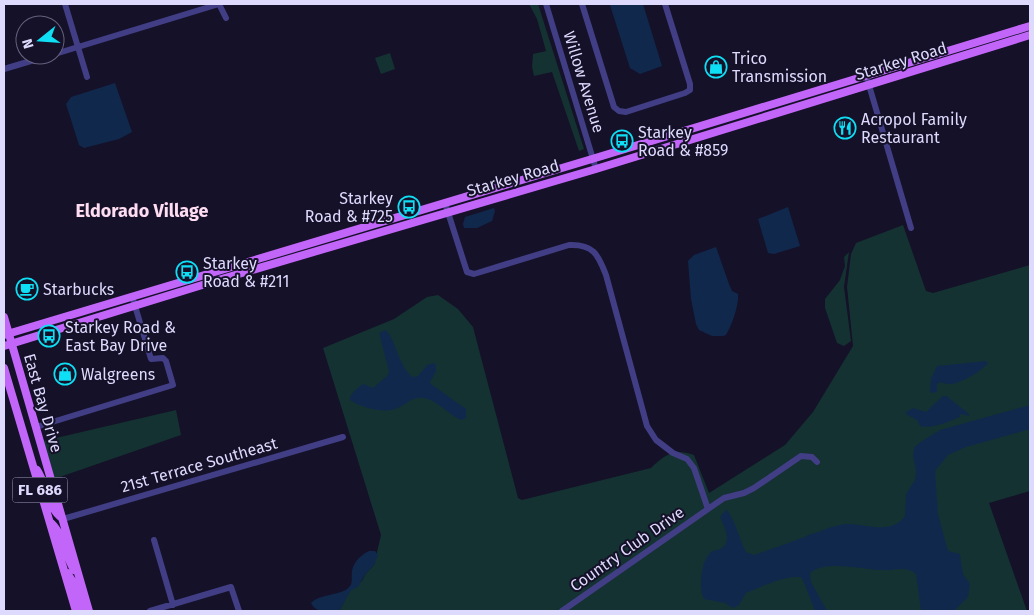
<svg xmlns="http://www.w3.org/2000/svg" width="1034" height="615" viewBox="0 0 1034 615" font-family="'Fira Sans',sans-serif">
<rect width="100%" height="100%" fill="#151128"/>
<!-- green -->
<path fill="#143231" d="M529,4H538L584,149L579,151L552,72L534,76L532,67L533,54L546,51L537,19Z
M390,53L395,69L381,74L375,58Z
M903,225L926,291L933,293L1030,265V491L989,503L1027,611H339L351,589L362,581L366,573L374,565L381,535L323,348L394,319L427,297L438,295L458,309L473,327L518,498L522,500L530,498L651,468C666,454 674,448 694,455L709,493L785,445L813,412L853,346L847,287L851,254L856,243Z
M849,252L844,287L851,341L844,346L837,343L825,308V299L840,280L845,266L844,257Z
M176,410L181,435L54,479L43,441Z"/>
<!-- water -->
<path fill="#11284d" d="M614,4H643L662,66L640,74L630,68L610,5Z
M115,83L132,132L119,139L84,148L79,145L66,104L71,97Z
M788,207L800,246L774,254L768,253L758,219Z
M494,208L495,211L492,221L477,228H464L463,224L465,217Z
M716,247L729,284L732,291L738,294C739,305 732,325 726,335L723,336H712L699,330L696,324L691,299L688,261L694,255Z
M385,330C395,336 397,363 412,377L418,376L427,365L434,363L436,365V371L430,382L431,384L466,409V418L461,420C448,414 438,401 424,398C414,396 406,404 398,408C386,414 361,408 350,400C350,393 358,388 363,384L373,388L388,375L389,371L379,333Z
M986,361L988,363C982,371 961,383 951,384C946,384 943,382 938,383L937,386V392L932,393L930,392L931,378L937,366Z
M943,396H947C953,402 967,411 970,416L960,414V417C948,422 933,429 920,426L917,420L907,415L906,412L913,408L926,412Z
M1030,405V429L966,447L948,455L935,471L938,514L948,551L960,554L963,574L970,584L968,597L954,611H921L916,574C906,565 894,571 882,570C863,570 826,559 810,573L811,582L827,611H815L802,578C790,573 758,588 746,593L738,606L735,607L733,608L725,603L704,599C698,589 701,563 709,554C712,550 715,551 720,549C733,543 724,526 720,517L726,510H727C736,523 739,538 746,552L754,555L805,537L808,535C820,532 833,525 846,524C866,523 890,536 905,516L906,494L915,480L916,471L913,456L914,448L919,443L940,430Z
M369,551H375L378,555L374,565L366,573L358,587L351,590L339,611C329,611 316,614 311,603C321,593 343,596 350,586C353,582 351,576 352,571C354,561 361,555 369,551Z"/>
<g fill="none" stroke-linecap="round" stroke-linejoin="round">
<!-- minor -->
<path stroke="#413e85" stroke-width="6" d="M65,4L87,77
M219,4L226,18
M546,4L596,169
M582,4L614,107L619,111L626,112L685,93L690,90V84L665,4
M55,54L219,4
M4,69L51,55
M866,75L911,228
M445,203L467,272L474,274L569,245C593,244 598,254 606,275L647,426L656,440L673,453L687,459L694,468L708,509L562,611
M36,427L173,385L166,361L163,358L151,359L132,296
M708,509L724,498L744,493L754,488L801,456L812,457L817,462
M63,519L343,437
M154,540L173,605
M150,611L231,587L239,611"/>
<!-- major -->
<path stroke="#c266f9" stroke-width="8" d="M4,317L89,611
M4,335L592,159L1030,26
M4,346L225,278L596,169L1030,35
M4,368L76,611
M37,470C47,485 47,507 62,518
M51,523C64,535 65,555 74,570
M67,573L73,582L82,611"/>
</g>
<!-- icons -->
<defs>
<g id="shop-ring" transform="scale(1.125)"><circle r="9.5" fill="#151128" stroke="#0edff5" stroke-width="1.5"/><path d="M-5-2.5h2.3a2.7 3.5 0 0 1 5.4 0H5L5.5 6h-11ZM-1.5-2.5h3a1.5 2.3 0 0 0-3 0Z" fill="#0edff5"/></g>
<g id="restaurant-ring" transform="scale(1.125)"><circle r="9.5" fill="#151128" stroke="#0edff5" stroke-width="1.5"/><path d="M-5-6h1v4h1v-4h1v4h1v-4h1v5L-1.5 .5V6h-2V.5L-5-1ZM5-6V6H3V1.5H1.5Q1.5-4 5-6Z" fill="#0edff5"/></g>
<g id="bus-ring" transform="scale(1.125)"><circle r="9.5" fill="#151128" stroke="#0edff5" stroke-width="1.5"/><path d="M-5-6H5V4H4V6H2V4H-2V6H-4V4H-5ZM-3.5-4V0h7V-4ZM-3.5 1.2v1.5H-2V1.2ZM2 1.2v1.5H3.5V1.2Z" fill="#0edff5"/></g>
<g id="cafe-ring" transform="scale(1.125)"><circle r="9.5" fill="#151128" stroke="#0edff5" stroke-width="1.5"/><path d="M-5.5-4.5H6V0H3Q3 3.5 0 3.5H-2.5Q-5.5 3.5-5.5 0ZM3-3.2v2h1.7v-2ZM-6 4.5H4V6H-6Z" fill="#0edff5"/></g>
</defs>
<g fill-rule="evenodd">
<use href="#shop-ring" x="716" y="67"/>
<use href="#restaurant-ring" x="845" y="128"/>
<use href="#bus-ring" x="622" y="141"/>
<use href="#bus-ring" x="409" y="207"/>
<use href="#bus-ring" x="187" y="272"/>
<use href="#cafe-ring" x="27" y="289"/>
<use href="#bus-ring" x="49" y="336"/>
<use href="#shop-ring" x="65" y="374"/>
</g>
<g text-anchor="middle" dominant-baseline="central" stroke-width="4" stroke-linejoin="round" paint-order="stroke">
<!-- shield labels -->
<rect fill="#151128" stroke="#a29ebe" stroke-width="1" x="12.5" y="477.5" width="55" height="25" rx="4"/>
<g font-size="15" font-weight="bold" fill="#dedafe">
<text x="40" y="490">FL 686</text>
</g>
<!-- poi labels -->
<g font-size="16" fill="#dedafe" stroke="#151128" text-anchor="start">
<text x="732" y="58">Trico<tspan x="732" dy="18">Transmission</tspan></text>
<text x="861" y="119">Acropol Family<tspan x="861" dy="18">Restaurant</tspan></text>
<text x="638" y="132">Starkey<tspan x="638" dy="18">Road &amp; #859</tspan></text>
<text x="393" y="198" text-anchor="end">Starkey<tspan x="393" dy="18">Road &amp; #725</tspan></text>
<text x="203" y="263">Starkey<tspan x="203" dy="18">Road &amp; #211</tspan></text>
<text x="43" y="289">Starbucks</text>
<text x="65" y="327">Starkey Road &amp;<tspan x="65" dy="18">East Bay Drive</tspan></text>
<text x="81" y="374">Walgreens</text>
</g>
<!-- street labels -->
<g font-size="16" fill="#dedafe" stroke="#151128">
<text transform="translate(901 61) rotate(-17)">Starkey Road</text>
<text transform="translate(584 82) rotate(73)">Willow Avenue</text>
<text transform="translate(513 178) rotate(-16)">Starkey Road</text>
<text transform="translate(43 403) rotate(74)">East Bay Drive</text>
<text transform="translate(199 465) rotate(-16)">21st Terrace Southeast</text>
<text transform="translate(627 549) rotate(-35)">Country Club Drive</text>
</g>
<!-- neighbourhood labels -->
<g font-size="18" font-weight="bold" fill="#fedcf1" stroke="#151128">
<text x="142" y="211">Eldorado Village</text>
</g>
</g>
<!-- border -->
<rect width="1034" height="615" fill="none" stroke="#dedafe" stroke-width="10"/>
<!-- north arrow -->
<g transform="translate(40 40) rotate(253)"><circle r="24" fill="#151128" stroke="#65617e"/>
<path d="M0-4L9 19L0 12L-9 19Z" fill="#0edff5"/>
<text y="-8" font-size="14" font-weight="bold" text-anchor="middle" fill="#dedafe">N</text>
</g>
</svg>
